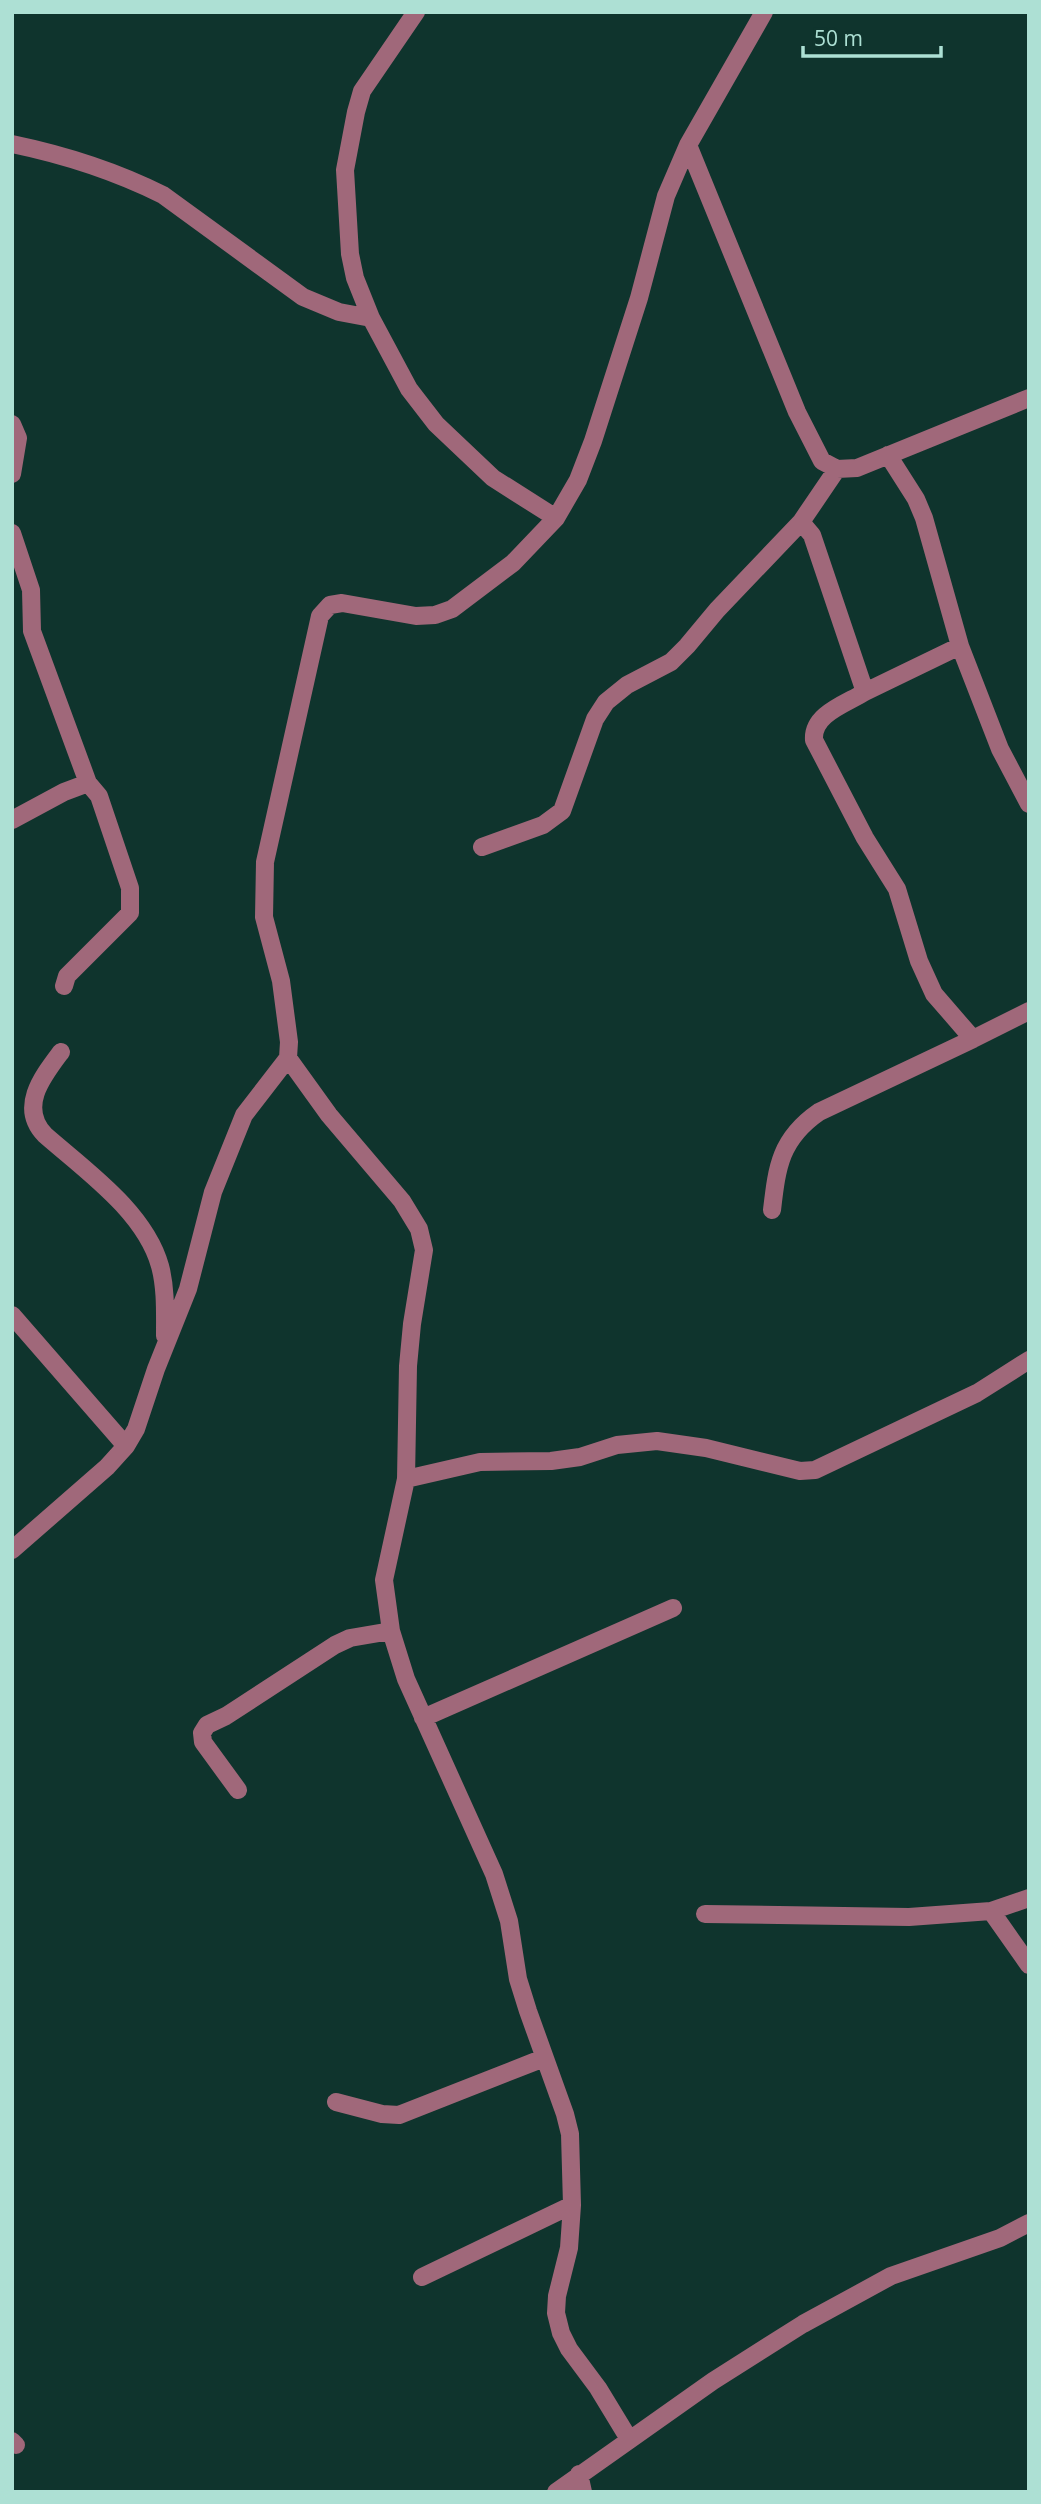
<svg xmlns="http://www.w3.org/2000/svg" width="1041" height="2504" viewBox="0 0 1041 2504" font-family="'Open Sans',sans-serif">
<rect width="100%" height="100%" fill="#0f342d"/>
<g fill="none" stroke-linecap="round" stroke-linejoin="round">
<!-- minor -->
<path stroke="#a0687a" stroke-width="18" d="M416,12L362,91L356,112L345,170L350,254L355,278L371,318L409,389L436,424L493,478L556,518
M12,144C65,155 115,171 163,195L303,297L339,312L371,318
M688,145L797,412L822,461L837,469L857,468L1029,398
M12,424L18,438L12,474
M888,455L916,499L924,518L960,646L1000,749L1029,804
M801,522L812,535L865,692L960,646
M12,533L31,590L32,631L88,783
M865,692C846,704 812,714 814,740L865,838L897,889L919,961L934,994L973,1039L1029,1011
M12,820L64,792L88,783L99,796L130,888V913L67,976L64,986
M482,847L543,825L562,811L595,719L606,702L627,685L671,662L687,646L717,610L801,522L837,469
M61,1052C43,1076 18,1107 45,1135C86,1171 145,1212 160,1266C166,1288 165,1313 165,1336
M288,1058L329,1115L402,1201L419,1229L424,1250L412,1324L408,1366L406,1479L384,1580L391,1631L406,1679L494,1874L509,1921L518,1979L528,2011L565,2114L570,2134L572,2205L569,2248L557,2296L556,2313L561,2333L569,2349L598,2388L629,2439
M772,1210C777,1167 780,1139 819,1112L973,1039
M12,1315L126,1446
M406,1479L480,1462L551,1461L580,1457L617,1445L657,1441L706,1448L800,1471L815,1470L977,1393L1029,1360
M12,1550L107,1467L126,1446L136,1429L156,1369L188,1289L213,1192L244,1115L288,1058L289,1042L281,981L264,917L265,862L320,616L330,605L342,603L416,616L435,615L452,609L513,563L556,518L578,480L593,441L639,298L666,196L688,145L764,12
M423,1718L673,1608
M238,1790L203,1742L202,1733L207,1725L226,1716L335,1645L350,1638L391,1631
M991,1911L1029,1965
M705,1914L909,1917L991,1911L1029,1898
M336,2102L382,2114L399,2115L544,2058
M422,2277L572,2205
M12,2441L16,2445
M579,2474L583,2492
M556,2492L713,2381L803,2324L891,2276L1000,2238L1029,2223"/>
</g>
<!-- border -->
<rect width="1041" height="2504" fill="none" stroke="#ade0d4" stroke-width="28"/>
<!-- scale -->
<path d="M803 46v10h138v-10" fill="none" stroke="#ade0d4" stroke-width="3.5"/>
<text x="814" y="46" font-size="21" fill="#ade0d4" stroke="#0f342d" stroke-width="5" paint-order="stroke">50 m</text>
</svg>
